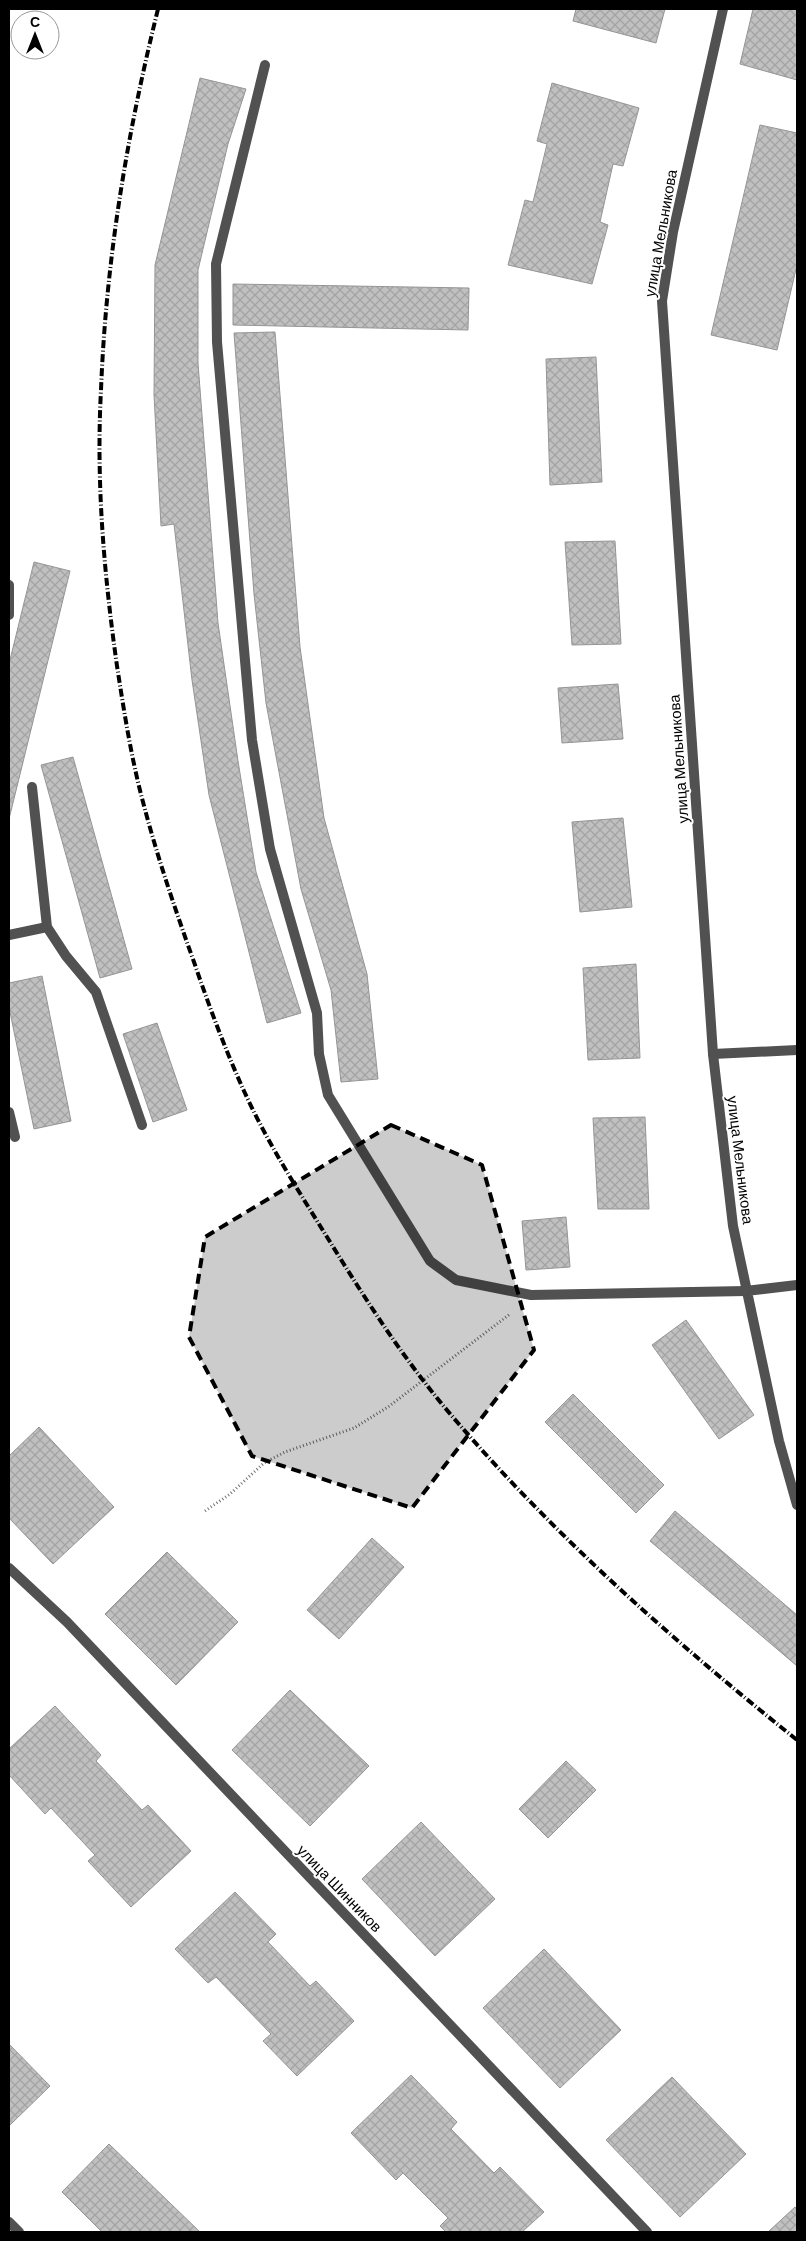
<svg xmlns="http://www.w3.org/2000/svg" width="806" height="2241" viewBox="0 0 806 2241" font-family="Barlow,sans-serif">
<defs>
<pattern id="building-cross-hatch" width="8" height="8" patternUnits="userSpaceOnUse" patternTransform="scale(1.25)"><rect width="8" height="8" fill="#c0c0c0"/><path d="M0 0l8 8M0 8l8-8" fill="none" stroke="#a3a3a3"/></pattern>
</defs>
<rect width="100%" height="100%" fill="#fff"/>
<!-- building -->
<path fill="url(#building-cross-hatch)" stroke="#959595" d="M576,9H665L656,43L573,21Z
M753,9H797V80L740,64Z
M200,78L246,89L228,144L198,270V363L218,623L238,761L256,872L301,1013L267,1023L209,795L192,680L174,524L161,526L154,395L155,265Z
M552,83L639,108L623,166L613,164L600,222L608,225L592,284L508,265L525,200L533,202L547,144L537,141Z
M760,125L797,133V265L777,350L711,335Z
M233,284L469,288L468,330L233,325Z
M275,332L300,647L324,818L367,974L378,1079L341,1082L331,990L301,889L266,703L254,594L234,333Z
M596,357L602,482L550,485L546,359Z
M615,541L621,644L572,645L565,542Z
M34,562L70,571L9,819V664Z
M618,684L623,739L562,743L558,688Z
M73,757L132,969L100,978L41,765Z
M623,818L632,907L580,912L572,822Z
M636,964L640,1058L588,1060L583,968Z
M42,976L71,1121L34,1129L9,1007V983Z
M157,1023L187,1110L153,1122L123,1034Z
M645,1117L649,1209H598L593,1118Z
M566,1217L570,1267L526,1270L522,1221Z
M686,1320L754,1415L719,1439L652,1345Z
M573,1394L664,1485L636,1513L545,1422Z
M39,1427L114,1507L53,1564L9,1518V1456Z
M675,1511L797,1615V1666L650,1541Z
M372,1538L404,1567L339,1639L307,1610Z
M167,1552L238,1622L176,1685L105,1614Z
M290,1690L369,1766L310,1826L232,1750Z
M55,1706L101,1755L96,1761L142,1810L148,1805L191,1851L131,1907L88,1861L95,1855L51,1808L45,1814L9,1775V1749Z
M566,1761L596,1790L548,1838L519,1809Z
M421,1822L495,1899L435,1956L362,1879Z
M235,1892L276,1934L268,1942L310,1986L316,1981L354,2021L297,2076L263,2041L271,2034L216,1977L208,1983L175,1949Z
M544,1949L621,2030L560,2088L483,2008Z
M9,2044L50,2086L9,2126Z
M411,2075L457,2122L451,2129L494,2173L500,2167L544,2212L522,2232H446L440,2226L448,2218L403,2173L396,2180L351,2133Z
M672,2077L746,2154L680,2217L606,2140Z
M109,2144L200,2232H102L62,2192Z
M795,2207L797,2210V2232H768Z"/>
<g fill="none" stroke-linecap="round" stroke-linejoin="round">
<!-- path -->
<path stroke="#737373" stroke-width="3" stroke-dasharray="1 2.5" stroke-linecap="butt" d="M205,1511L230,1494L264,1463L285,1452L354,1428L388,1407L510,1314"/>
<!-- lane -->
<path stroke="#515151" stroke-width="10" d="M265,65L216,264L217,342L252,740L270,849L317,1013L319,1054L328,1095L430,1261L456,1280L531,1295L746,1291
M9,585V615
M32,787L47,927L66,956L96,992L142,1125
M9,935L47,927
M713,1054L797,1050
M9,1112L15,1137"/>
<!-- street -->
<path stroke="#515151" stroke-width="10" d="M723,9L673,232L662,301L713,1054L733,1226L779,1441L797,1505
M746,1291L797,1285
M9,1568L67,1622L647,2232
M9,2222L19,2232"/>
<!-- rail -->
<path stroke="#000" stroke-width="4" stroke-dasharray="8 2.5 1 2.5" stroke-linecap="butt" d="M158,9C127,134 106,260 101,390C96,482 104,574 117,666C124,711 131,757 143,802C157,856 175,909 194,962C209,1006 225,1049 244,1091C267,1142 298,1190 327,1237C367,1302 408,1366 458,1423C560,1541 676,1643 797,1740"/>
</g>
<!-- marked area -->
<path fill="#000" fill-opacity="0.2" stroke="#000" stroke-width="4" stroke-dasharray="10 6" stroke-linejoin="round" d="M391,1125L482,1165L534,1350L412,1508L252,1456L189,1337L205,1237Z"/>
<g text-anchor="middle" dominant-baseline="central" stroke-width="4" stroke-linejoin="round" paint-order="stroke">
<!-- street labels -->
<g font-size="15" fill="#000" stroke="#fff">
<text transform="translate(660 233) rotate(-80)">улица Мельникова</text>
<text transform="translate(678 759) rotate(-94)">улица Мельникова</text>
<text transform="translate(741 1160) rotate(83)">улица Мельникова</text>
<text transform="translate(340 1888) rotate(46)">улица Шинников</text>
</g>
</g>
<!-- border -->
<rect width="806" height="2241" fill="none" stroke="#000000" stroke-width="20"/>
<!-- north arrow -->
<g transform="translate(35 35)"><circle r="24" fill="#ffffff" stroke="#999999"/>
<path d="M0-4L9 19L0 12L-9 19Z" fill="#000000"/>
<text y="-8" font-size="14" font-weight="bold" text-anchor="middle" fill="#000000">С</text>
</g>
</svg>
